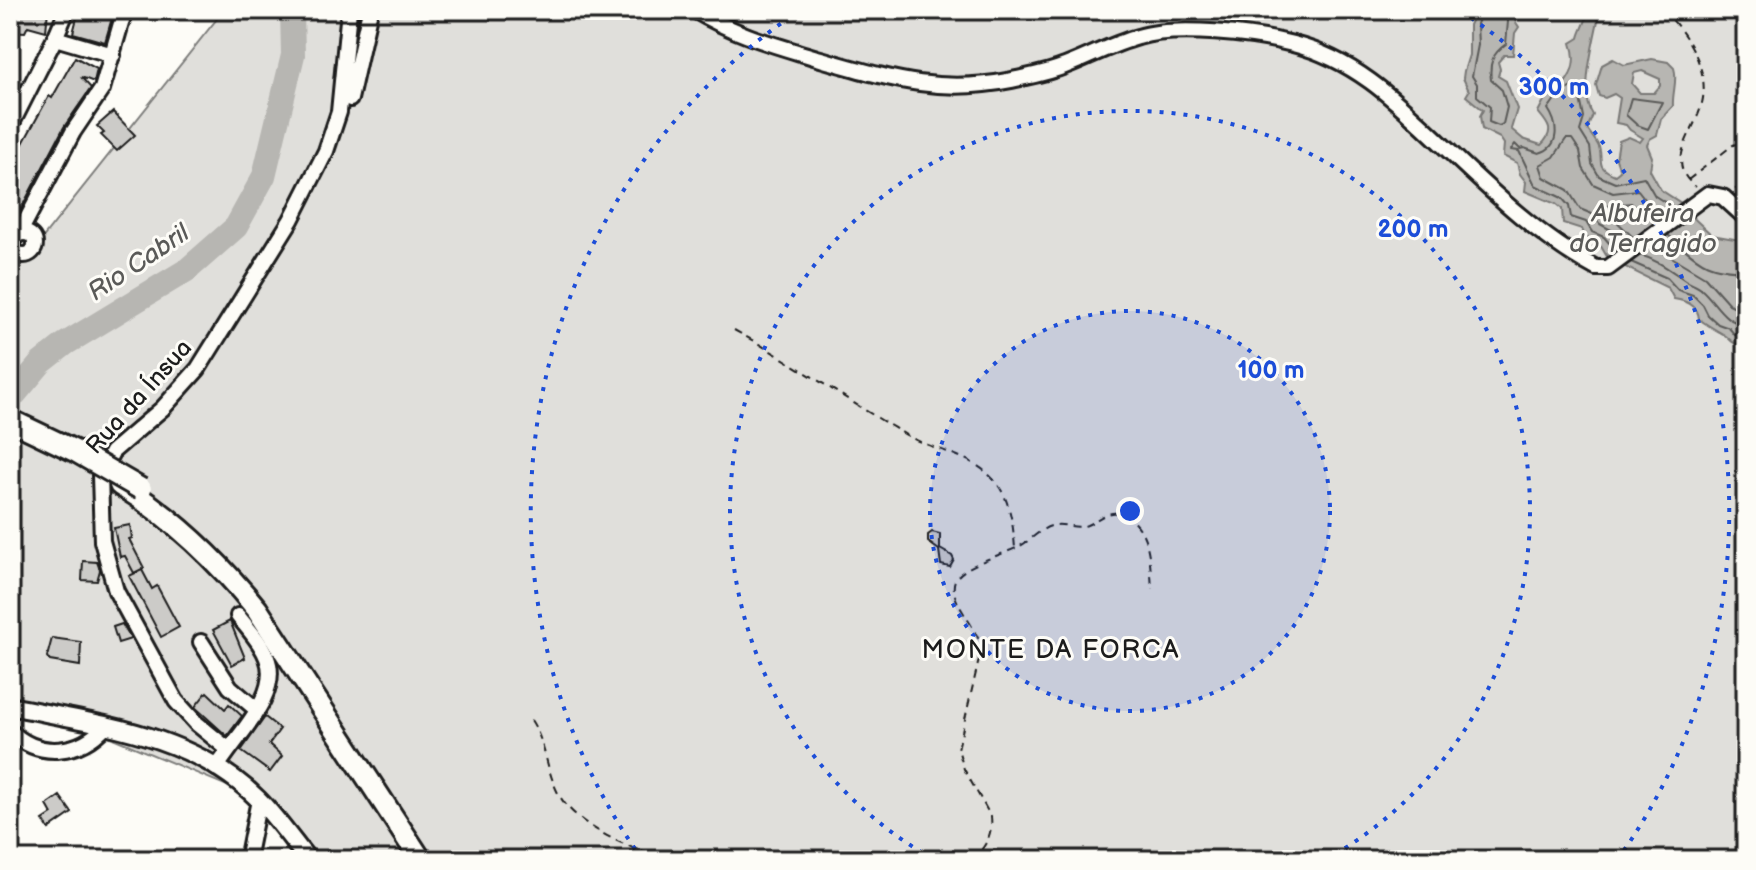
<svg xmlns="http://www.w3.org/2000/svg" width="1756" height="870" viewBox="0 0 1756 870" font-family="'Balsamiq Sans',sans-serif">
<rect width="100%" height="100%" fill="#fdfcf7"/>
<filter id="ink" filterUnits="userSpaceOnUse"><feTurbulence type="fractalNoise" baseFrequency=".0125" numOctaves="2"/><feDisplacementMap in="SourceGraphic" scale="16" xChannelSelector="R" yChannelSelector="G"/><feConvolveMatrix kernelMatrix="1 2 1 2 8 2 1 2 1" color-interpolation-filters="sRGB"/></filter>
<g filter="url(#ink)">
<!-- green -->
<path fill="#e0dfdb" stroke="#7e7e7c" stroke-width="2" d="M224,10H1746V860H321L280,808L10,695V279Z"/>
<!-- water -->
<path fill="#b7b6b2" stroke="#797876" stroke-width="2" fill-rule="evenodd" d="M1476,10H1517L1515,21L1519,27L1515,33L1513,55H1504L1498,62L1500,69L1498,76L1506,81L1517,109L1511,129L1523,139L1541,145C1555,131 1549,125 1538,112C1543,103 1547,93 1554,83L1562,86C1575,73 1576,57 1571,43L1579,38C1581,28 1589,20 1586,10H1600C1596,35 1578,93 1593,115L1587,129C1591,135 1596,140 1599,147C1604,162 1594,166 1615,175L1620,171L1616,159L1619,141L1629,137L1640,142L1643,138L1630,130L1626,125L1616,123L1620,98L1614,94L1605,98L1599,96L1596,85L1602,65L1613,59L1624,65L1652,59L1668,62L1674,68C1678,80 1672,93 1673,106L1661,119L1657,135L1650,139L1647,145L1652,157L1650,170L1661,190L1684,205L1687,212L1712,235L1746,241V341C1732,348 1733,340 1723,334C1714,329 1707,325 1699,319C1698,304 1685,301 1674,299L1668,288L1615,262L1606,255L1599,243L1585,237L1582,229L1563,223L1562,209L1556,204L1525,191L1526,182L1520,174L1517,163L1503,156L1504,144L1500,138L1482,129L1480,116L1483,110L1466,96L1469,91L1463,78L1464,71L1469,55V25ZM1642,71L1660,79V86L1654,93H1640L1632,84L1634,73Z"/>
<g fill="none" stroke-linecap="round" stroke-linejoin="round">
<!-- shore -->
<path stroke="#5a5a58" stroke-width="2" d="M1482,10L1477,24L1478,45L1472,76L1477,84V96L1490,107L1489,122L1499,126L1503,124L1507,107L1502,90L1491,80C1489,63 1492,54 1506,44L1509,10
M1631,98L1662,102L1648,129L1637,125L1626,115Z
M1668,235C1700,261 1701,269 1746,271
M1634,238C1629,233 1607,213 1605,209L1607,206L1631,203L1642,213L1656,222
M1624,245L1611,230L1600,224L1592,214L1580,209L1568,190L1544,177L1540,165L1554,157L1566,139H1572L1580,151L1583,168L1593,184L1613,193L1638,190L1648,203L1666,214
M1653,246L1705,277L1729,304L1746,312
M1616,251L1604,237L1592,232L1586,222L1571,217L1569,206L1562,198L1535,185L1519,151L1511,150L1515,144L1520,149L1524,148L1539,153C1561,147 1558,124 1548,109L1558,95L1573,86L1578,88L1584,118L1580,131L1590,147L1592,164L1599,176L1615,183L1644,177L1655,196L1674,208
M1640,255C1658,260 1670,270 1685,280C1690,284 1697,285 1702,290C1716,302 1724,324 1746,324
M1631,262L1667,278L1678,290L1693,295L1703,305L1708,315L1718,324L1729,328L1735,335L1746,334"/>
<!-- river -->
<path stroke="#b7b6b2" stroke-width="24" d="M10,400L41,363L65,344L187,270L236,227L264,176L293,55L292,10"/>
</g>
<!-- building -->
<path fill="#cccbc8" stroke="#1c1c1c" stroke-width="2" d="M11,10H48L46,31L28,26L25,32L10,31Z
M79,10L112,18L105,42L73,33Z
M75,57L97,69L94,82L81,77L91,88L64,127L14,222L10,219V167L49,96L52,98Z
M113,112L135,135L117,151L101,135L104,133L97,126Z
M130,525L132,538L129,539L144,568L134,573L125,556L120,557L114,528Z
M932,532L940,534V549L952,556L954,560L950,567L941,565L939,550L928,542V535Z
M83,561L97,562L100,570L97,581L82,580Z
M142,570L152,589L157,586L179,627L161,637L129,576Z
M230,621L245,658L232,665L213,630Z
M122,624L131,639L118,643L113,627Z
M52,638L81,642L80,666L50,661L47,657Z
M207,692L225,709L229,704L242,716L227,736L195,707Z
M265,717L280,729L269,744L282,756L270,772L241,751Z
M60,796L72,813L49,829L43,820L52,814L47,805Z"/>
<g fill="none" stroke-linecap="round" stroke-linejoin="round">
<!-- minor casing -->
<g stroke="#1c1c1c" stroke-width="20">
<path id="minor" d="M694,10C736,35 771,44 817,58C888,78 937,95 1012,80C1030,76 1048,73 1065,66C1089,57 1112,44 1138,37C1175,25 1255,34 1293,44C1360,61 1402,107 1450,152C1494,194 1542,239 1596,268H1608L1708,194L1723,197L1746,218
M55,38L113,55
M350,99L370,10
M10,127L55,38L67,10
M13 244a11 11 0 1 1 22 0a11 11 0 1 1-22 0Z
M19,234L73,132L102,89L122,20
M201,642L230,687L257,710
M10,731C39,759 80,755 106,725
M229,750C246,726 280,690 267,658C261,642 248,629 238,616
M216,768L229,750L196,723L176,701L116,591L102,541L100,475L112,452L163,408L198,369L291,220L326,151L339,112L349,10
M247,860L259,800"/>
</g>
<!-- major casing -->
<g stroke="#1c1c1c" stroke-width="22">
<path id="major" d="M10,706C97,724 191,733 258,799C276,817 292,840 308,860"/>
</g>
<!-- highway casing -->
<g stroke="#1c1c1c" stroke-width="26">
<path id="highway" d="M120,485C172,517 218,561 257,609L421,860"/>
</g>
<!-- path -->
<path stroke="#1c1c1c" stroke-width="2" stroke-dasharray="8 6" stroke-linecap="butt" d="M1663,10C1685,32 1708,65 1703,98C1698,131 1661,161 1696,187
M1688,180L1733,145L1746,141
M1735,189L1746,187
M734,330C793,362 848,401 906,435C934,451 971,454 993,479C1010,497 1013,524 1015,548
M531,720C545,741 546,768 557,791C574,827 632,849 667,860
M972,860C985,848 993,834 991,817L964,769L958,749L981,651C980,627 951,606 954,584C956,566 1004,555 1020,546C1030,541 1040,529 1051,526C1063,522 1075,530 1087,525C1098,520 1109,509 1121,514C1151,524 1150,564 1152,589"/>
<!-- minor -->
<use href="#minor" stroke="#fdfcf7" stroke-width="14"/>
<!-- major -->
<use href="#major" stroke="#fdfcf7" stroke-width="16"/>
<!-- highway -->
<use href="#highway" stroke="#fdfcf7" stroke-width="20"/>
<!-- highway-bridge casing -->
<g stroke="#1c1c1c" stroke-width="26" stroke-linecap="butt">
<path id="highway-bridge" d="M10,420L77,452L141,489"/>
</g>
<!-- highway-bridge -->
<use href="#highway-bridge" stroke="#fdfcf7" stroke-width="20"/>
</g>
</g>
<!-- distance rings -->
<circle cx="1130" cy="511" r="200" fill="#1d4ed8" fill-opacity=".12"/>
<g fill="none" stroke="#1d4ed8" stroke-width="4" stroke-dasharray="4 8">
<circle cx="1130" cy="511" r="200"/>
<path d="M933 859A400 400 0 1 1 1327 859"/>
<path d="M642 859A600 600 0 0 1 799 11M1461 11A600 600 0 0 1 1618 859"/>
</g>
<g text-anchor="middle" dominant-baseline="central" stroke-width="6" stroke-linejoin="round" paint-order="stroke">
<!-- street labels -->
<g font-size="24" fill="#1c1c1c" stroke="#fdfcf7">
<text transform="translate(139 397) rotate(-48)">Rua da Ínsua</text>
</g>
<!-- water labels -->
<g font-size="26" font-style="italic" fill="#5a5a58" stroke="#fdfcf7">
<text x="1643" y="214">Albufeira<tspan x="1643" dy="30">do Terragido</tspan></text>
<text transform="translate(139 263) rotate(-34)">Rio Cabril</text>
</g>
<!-- neighbourhood labels -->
<g font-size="26" letter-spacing="2" fill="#1c1c1c" stroke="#fdfcf7">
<text x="1051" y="650">MONTE DA FORCA</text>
</g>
</g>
<circle cx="1130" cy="511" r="12" fill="#1d4ed8" stroke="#fdfcf7" stroke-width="4"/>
<g font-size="24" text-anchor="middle" font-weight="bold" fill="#1d4ed8" stroke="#fdfcf7" stroke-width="6" stroke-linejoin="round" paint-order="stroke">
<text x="1554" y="95">300 m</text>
<text x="1413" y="237">200 m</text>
<text x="1271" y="378">100 m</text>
</g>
<!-- margin -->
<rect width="1756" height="870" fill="none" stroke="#fdfcf7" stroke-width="40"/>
<rect x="20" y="20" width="1716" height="830" fill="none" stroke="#1c1c1c" stroke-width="3" filter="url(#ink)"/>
</svg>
